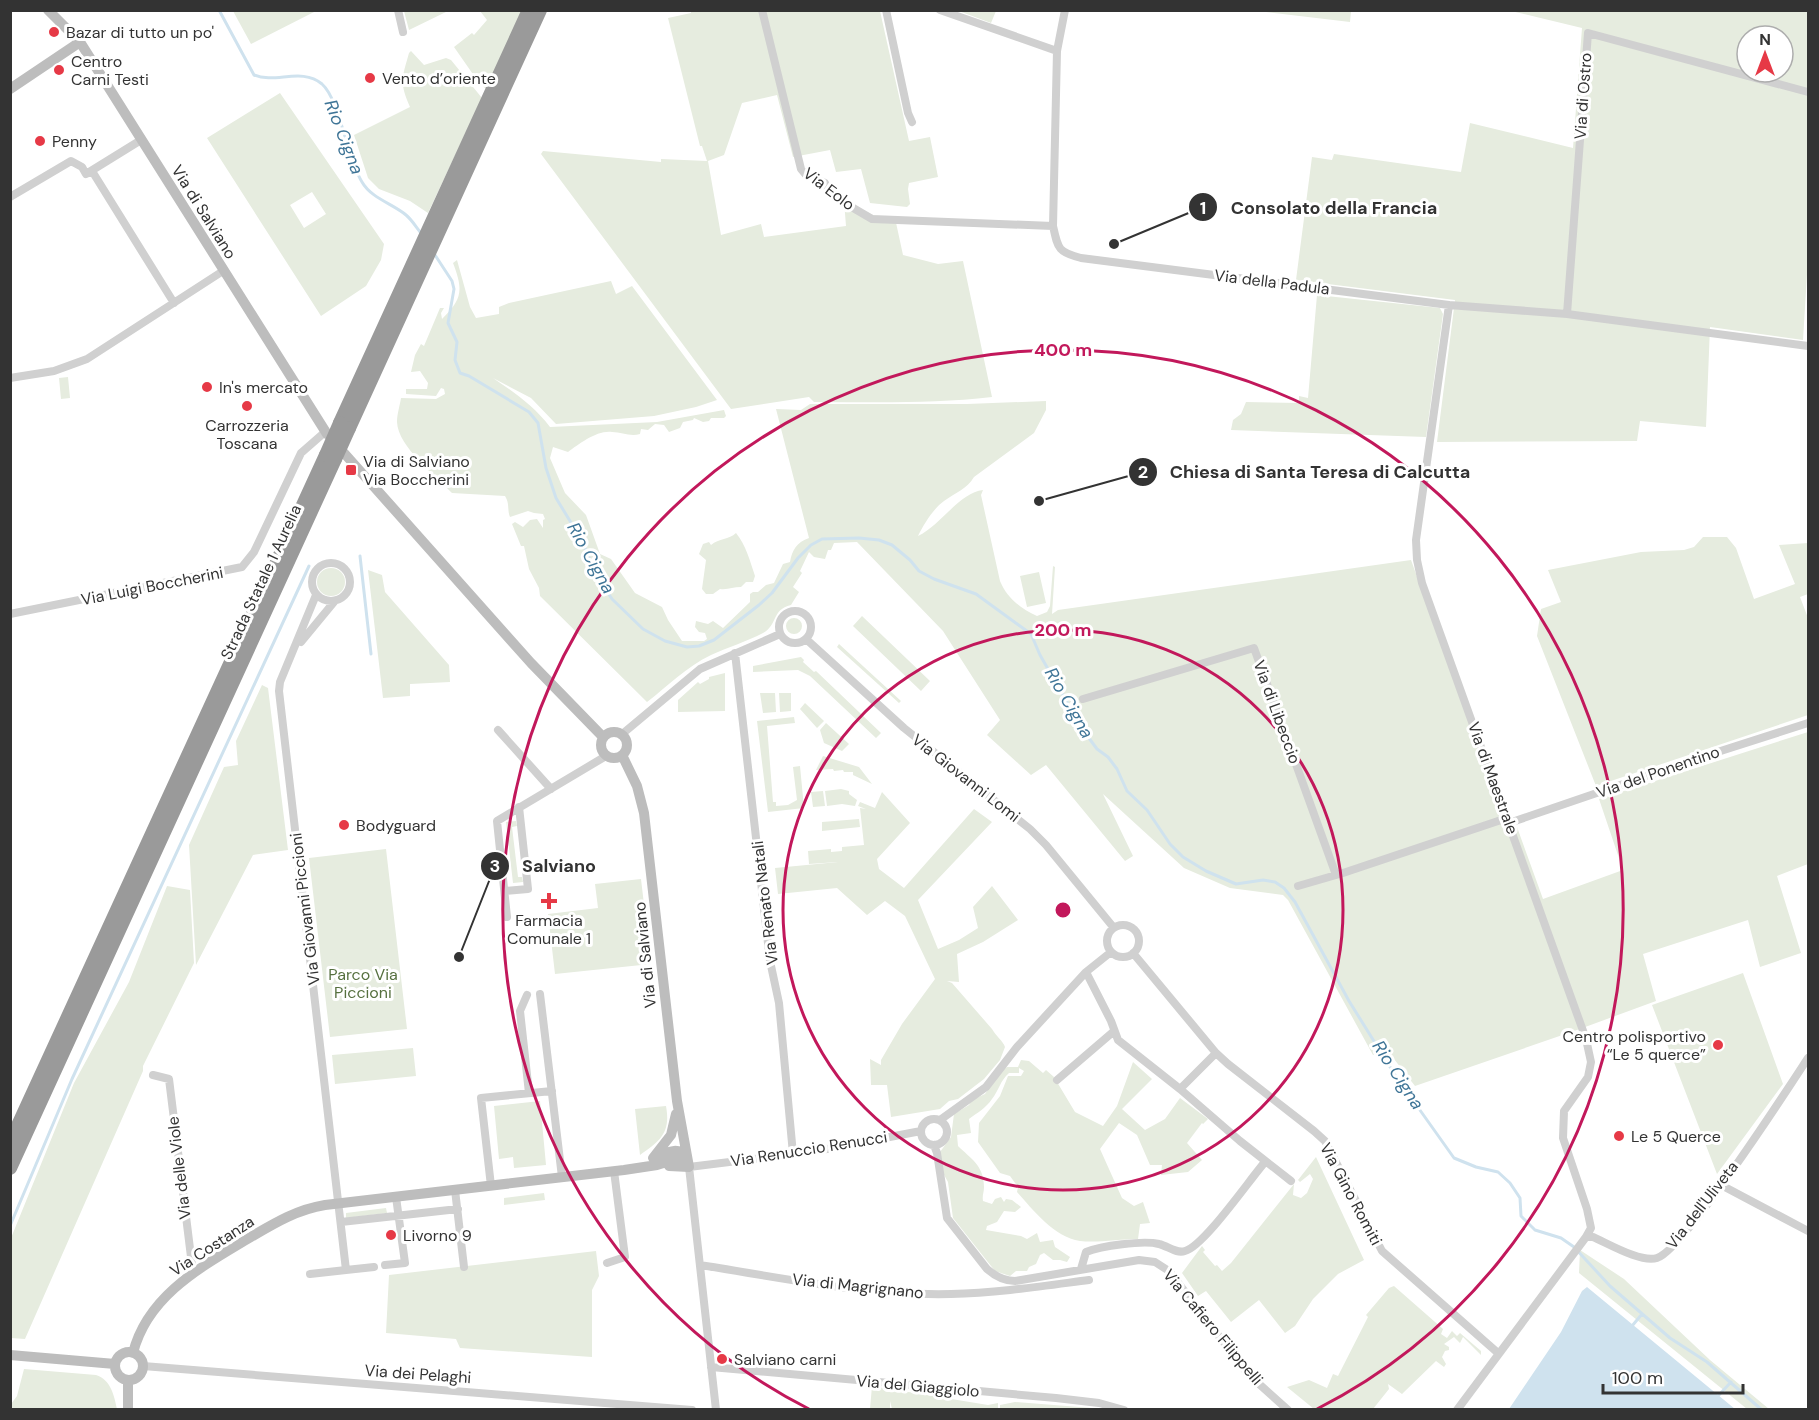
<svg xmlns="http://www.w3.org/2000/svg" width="1819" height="1420" viewBox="0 0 1819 1420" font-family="'DM Sans',sans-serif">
<rect width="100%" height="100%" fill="#fff"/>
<!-- green -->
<path fill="#e6ecdf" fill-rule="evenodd" d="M691,10L880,11L909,141L930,137L938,177L909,183L908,189L910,204L907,207L870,203L861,169L836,172L830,150L793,157L777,95L742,103L724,155L708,161L721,235L761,224L764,237L846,226L844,201L873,215L895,218L903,255L938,264L963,261L992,397C933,404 873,402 814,402L809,397L731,409L541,154L543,151L661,162V159L707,161L702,146H700L668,18L691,13Z
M233,11H316L251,44Z
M404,11V10L448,11L409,30Z
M480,11H522L487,90L477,80L454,47L472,33L474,35L487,20Z
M959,11H996L991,23Z
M1258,11H1351L1350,22Z
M1511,11H1808V258L1803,340L1710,327L1706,427L1640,421L1637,441L1437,442L1455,300L1296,280L1312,157L1332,160L1334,154L1461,172L1470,123L1573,148L1582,28ZM1747,36H1783V72H1747Z
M411,51L424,65L446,58L451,60L482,98L428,213L410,201L379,189L368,178L354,135L410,107C399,82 402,78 409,53Z
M280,93L384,244L381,260L366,286L321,316L207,138ZM312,192L326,214L304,228L290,205Z
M457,260L470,307L476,318L499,314V307L509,303L611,281L616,294L632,286L717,400L696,407L654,416L556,424L531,398L493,378C515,393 534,406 550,427L657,422L724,410L726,416L724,418H711L709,421L703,422L694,418L693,420L683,422L680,428L669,432L664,425L655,424L648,430L641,429L640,434C630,437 622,432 612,432C597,430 579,444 568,452L553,447L550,458L565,493L586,515L600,554L611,559L635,593L662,607L668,620L682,641H704L707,639L705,633L699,632L695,627L696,621L708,624L713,621L723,628L750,602V594L753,592H758L766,585L774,583L783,564L790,562C792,550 797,542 809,538L776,409L801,410L810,404H967L1046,401V410L1034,433L974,477C967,489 955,493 944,501C933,509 924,524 918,536C940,526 960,492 983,490L981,495L1000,581C1007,598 1021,609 1037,616L1047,612L1050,606L1053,566L1055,567L1052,614L1058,610L1411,560L1508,830L1517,827L1543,899L1623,870L1599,799L1808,732V864L1777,876L1801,953L1760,967L1748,920L1643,954L1656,1001L1577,1030L1415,1086L1387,1050L1373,1055L1288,900L1283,895L1230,888L1184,868L1103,794L1133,856L1125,861L1046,765L1031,775L987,735L1000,720L943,631L857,542L834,543L831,550H828L825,559L814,557L809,552L800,571L802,573L793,587L799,592L791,605C771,610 778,625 763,633C746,642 728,647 711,655C686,667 668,686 647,702L540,596L539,588L529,569L524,546H521L512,524L515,522L523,527L530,520L537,519L543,528V520L545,519L543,514L534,513L528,511L510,517C507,510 510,504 505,496L452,493C436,476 398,447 397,422C397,414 400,405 401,398L436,399L445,394L444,389L441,388L436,396L406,394V389H427L428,383L420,371L411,372L415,355L421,344L424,346L440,308H444L441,313L442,319C463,299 463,289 453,263Z
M1317,295L1440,308L1443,314L1426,437L1231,430L1233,420L1241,414L1246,402L1299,403V396L1308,398Z
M68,377L70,398L61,399L59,378Z
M736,533C746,545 750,561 755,576L753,582H746L741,587C733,587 728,590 720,589L713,594H706L702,589L706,560L699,554L703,544L709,542L711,545C719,538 729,540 736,533Z
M1703,537H1727L1736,548L1754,599L1795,584L1779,545L1808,543V594L1800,597L1808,618V715L1596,786L1537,636L1541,609L1561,602L1548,570L1641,552L1684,550L1694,547Z
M317 582a14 14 0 1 1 28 0a14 14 0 1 1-28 0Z
M368,570L382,575L385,592L449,665L450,682L410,684V696L383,698Z
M1039,572L1046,603L1027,607L1020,576Z
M862,616L930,681L921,691L853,626Z
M786 626a8 8 0 1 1 16 0a8 8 0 1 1-16 0Z
M839,644L901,701L899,703L837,647Z
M801,657L804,660L803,662L814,672L816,671L881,733L876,738L810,676L798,670L753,672V666Z
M725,673V711L678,712V700L698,682L700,684L709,679V677Z
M262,685L268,688L288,850L253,855L196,965L189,845L224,767L238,765L236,741Z
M760,693H775L776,712L763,713Z
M779,693H791V711L780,712Z
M805,703L824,721L817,728L800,709Z
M794,717L795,723L767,726L773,802H776V806L788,805L797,800L793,767L800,766L804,808L768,812L757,721Z
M826,723L849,744L842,751L824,743L820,730Z
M823,756L859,767L872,784L853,775V772H844L843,770L834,771L833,769L816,770Z
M841,789L849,791V794L857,800L855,806L842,804L827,806L825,791Z
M823,791L825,806L813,807L811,792Z
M882,792L910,823L877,859L879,869L904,888L974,809L992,822L918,900L938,949L959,940L978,928L973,907L992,886L1018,920L983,942L957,954L959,982L947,981L952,983L992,1029C996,1036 1003,1041 1005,1047L1000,1060L984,1079L958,1099L949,1101L940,1109L891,1117L887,1085H871L870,1059L881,1065V1060L902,1024L935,979L905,916L885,901L867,915L837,888L778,894L775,868L838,862L809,864L808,851L831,849V852L842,851V847L864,845L860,808L866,809L858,806L860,802L875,808Z
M859,819L860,827L822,831V822Z
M516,821L517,826L512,827L518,877H522L523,882L513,883L506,822Z
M386,849L407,1029L330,1037L309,858Z
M641,879L651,964L555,974L548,914L598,908L595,884Z
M167,886L190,890L194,963L143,1066V1071L25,1339L11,1338V1238L74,1083L129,982Z
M1743,973L1783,1084L1717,1174L1652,1005Z
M413,1048L416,1076L335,1084L332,1055Z
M1021,1060L1029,1061L1043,1073L1046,1070L1054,1077L1075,1112L1103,1126L1117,1106L1133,1062L1152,1079L1122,1109L1145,1130L1165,1119L1180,1098L1208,1119L1203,1124L1202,1123L1187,1143L1202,1160L1188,1172L1161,1175L1162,1165H1150L1137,1135L1119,1123L1100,1149L1122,1198L1134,1206L1143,1202L1150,1223L1140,1224L1138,1239C1120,1239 1097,1243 1080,1241C1054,1237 1033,1210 1017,1192L1018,1187L1010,1176L1000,1173L978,1142L979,1123L1000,1096L1008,1076H1021L1024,1071L1019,1068V1073H1009C1000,1081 999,1090 992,1099C986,1108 977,1113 969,1119L971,1133L957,1135L958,1146C970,1158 984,1165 984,1187C984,1193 982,1195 983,1201L992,1204L995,1199L1001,1197L1004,1202L1006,1199L1012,1200L1021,1207L1015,1212L1004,1211L997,1222L987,1226L986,1230L1021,1236L1027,1239L1037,1233L1040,1242L1053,1240L1055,1247L1070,1257L1067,1262L1060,1260H1053L1044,1253L1040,1255L1036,1264L1029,1267L1027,1271H1016L1010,1276L995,1271L953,1218L948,1182L943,1173L940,1152L951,1137L954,1114L969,1105L972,1100L985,1094L999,1073L1007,1067H1018Z
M540,1101L546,1165L514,1168L513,1157L499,1159L494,1106Z
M666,1106C671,1133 660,1141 640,1155L635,1109Z
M1316,1157L1364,1260L1338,1274L1313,1299L1295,1326L1285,1333L1259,1300L1231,1322L1206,1291L1198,1296L1182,1273L1202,1246L1205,1250L1203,1252L1215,1266L1217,1265L1222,1271L1231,1263L1294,1184L1293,1195L1301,1198L1307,1193L1313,1179L1310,1174L1300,1182L1298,1180Z
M544,1193L545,1200L504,1205V1198Z
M386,1208L387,1213L346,1218V1213Z
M1580,1250L1624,1279L1710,1360L1769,1409H1747L1579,1273Z
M596,1251L599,1276L592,1290V1357L460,1348L456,1339L386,1333L389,1275Z
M1394,1286L1443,1329L1441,1334L1447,1338L1452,1331L1457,1336L1460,1333L1481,1351V1355L1463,1337L1460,1343L1454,1337L1444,1344L1449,1347V1350L1445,1351L1442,1357L1446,1364L1444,1367L1436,1361L1402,1394L1388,1384L1389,1389L1373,1409H1314L1287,1387L1309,1380L1327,1388L1333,1374L1338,1376L1368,1317L1366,1315L1389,1288Z
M24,1369L96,1375C111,1380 114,1395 117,1409H11V1404L17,1396Z
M872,1386L988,1405L998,1403V1409H892L890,1401V1409H870Z
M1015,1402L1092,1408L1000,1409V1405Z"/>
<!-- water -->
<path fill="#cfe2ee" d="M1587,1287L1735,1409H1509L1561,1332L1582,1291Z"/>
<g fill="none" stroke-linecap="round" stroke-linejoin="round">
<!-- stream -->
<path stroke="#cfe2ee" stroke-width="3" d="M219,10L254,75C275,84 302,67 322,84C340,100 347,159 362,182C371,198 393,204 406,215C412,220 416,227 421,233
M435,255L452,281L454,289L448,323L457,342L455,360L460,373L469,376L529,412L538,423L546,468L556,498L581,539L597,576L612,599L643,629L665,641L687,647L699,646L714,640L759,605L772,593L798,558L811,545L822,539L859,538L879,540L892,545L910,560L919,571L934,579L976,594L1031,634L1040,655L1083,730L1097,749L1108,757L1117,769L1127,791L1147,810L1170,844L1183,857L1206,871L1236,884L1263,880L1275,882L1284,888L1295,902L1349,1001L1395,1075L1454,1158L1476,1167L1498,1172L1510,1183L1520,1198L1521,1216L1535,1230L1561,1238L1574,1247L1610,1286L1670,1338L1707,1362L1762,1410
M360,556L371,654
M10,1226L72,1079L309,566
M1632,1326L1642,1314
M1718,1396L1731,1382"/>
<!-- street -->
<path stroke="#d0d0d0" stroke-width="8" d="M398,10L403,32
M762,10L801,169L806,175L825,183L831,195L872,219L1053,226
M886,10L908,113L912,122
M940,10L1057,51L1053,226C1058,249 1058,252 1081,258L1449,305L1567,314L1808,346
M1057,51L1065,10
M92,171L174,303
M10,197L71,161L82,167L86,174L141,140
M1449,305L1416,540L1417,560L1422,583L1586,1039L1591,1062L1588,1077L1564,1111L1563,1138L1587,1209L1591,1228L1586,1237
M1567,314L1588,33L1808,92
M10,378L54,371L87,359L223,271
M312 582a19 19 0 1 1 38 0a19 19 0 1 1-38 0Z
M779 627a16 16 0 1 1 32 0a16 16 0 1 1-32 0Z
M10,614L242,567L254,552L301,453L325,432
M806,639L904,728L1030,829L1046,845L1114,928
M301,642L334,602
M735,653L770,961L779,1003L793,1154
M1083,699L1254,648L1336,875
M498,730L551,789
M621,735L700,669L780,634
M1509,823L1705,756L1808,723
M1298,886L1343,873L1507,818
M505,891L528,889L519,807
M507,917L497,821L606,756
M1107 941a16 16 0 1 1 32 0a16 16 0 1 1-32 0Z
M1133,953L1216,1053L1228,1064L1314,1131L1325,1141L1382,1251L1498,1353
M1086,972L1111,1021L1118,1040L1180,1089
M540,994L562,1177
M527,995L520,1011L529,1093
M1216,1053L1180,1089L1240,1141L1291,1181
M153,1075L169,1079L193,1273
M1057,1080L1113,1032
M921 1132a13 13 0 1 1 26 0a13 13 0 1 1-26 0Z
M940,1120L986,1087L1017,1047L1086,972L1111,952
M934,1145L937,1153L947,1218L987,1269C995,1276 1003,1281 1015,1281L1139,1260L1155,1262L1169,1271L1248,1374L1288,1410
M1721,1185L1808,1231
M491,1186L481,1098L552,1091
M455,1190L464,1267
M341,1222L458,1209
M607,1263L625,1257L614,1171
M385,1265L405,1263L396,1197
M700,1265C783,1278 867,1296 951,1294C997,1293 1043,1286 1089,1280
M1081,1269L1086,1252C1101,1246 1143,1240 1159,1244C1168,1246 1176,1254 1185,1251C1204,1246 1250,1179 1265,1162
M346,1270L374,1267
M310,1274L346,1270L279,691L280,682L316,595
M143,1366L692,1410
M711,1367L1056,1398L1099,1403L1124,1410
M716,1410L689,1167L811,1152L921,1131
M1457,1410L1586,1237H1593C1609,1244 1641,1263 1657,1258C1684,1250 1787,1090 1808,1058"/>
<!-- secondary -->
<path stroke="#bdbdbd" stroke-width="10" d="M48,10L80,42L327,434
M10,89L80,42
M344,453L531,663L603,737
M601 745a13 13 0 1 1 26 0a13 13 0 1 1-26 0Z
M622,755L637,786L644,813L677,1101L689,1167L669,1166
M657,1157C667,1153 677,1146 686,1156
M653,1158L671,1135L676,1114
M115 1366a14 14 0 1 1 28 0a14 14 0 1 1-28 0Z
M133,1353C147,1297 199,1268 244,1241C270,1226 294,1210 325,1205L624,1170L657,1165L686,1156
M10,1355L115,1364
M128,1380V1410"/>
<!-- highway -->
<path stroke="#9a9a9a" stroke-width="14" d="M340,423L529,10
M349,428L540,10
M10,1143L326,455
M10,1168L335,459"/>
<!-- highway-bridge -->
<path stroke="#9a9a9a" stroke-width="14" d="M326,455L340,423
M335,459L349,428"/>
</g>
<!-- distance rings -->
<g fill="none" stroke="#c2185b" stroke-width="3">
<circle cx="1063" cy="910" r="280"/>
<path d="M809 1409A560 560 0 1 1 1317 1409"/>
</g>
<!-- markers -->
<g fill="#e63946" stroke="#fff" stroke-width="2">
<circle cx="54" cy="32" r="6"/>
<circle cx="59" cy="70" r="6"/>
<circle cx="370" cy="78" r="6"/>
<circle cx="40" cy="141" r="6"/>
<circle cx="207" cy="387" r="6"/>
<circle cx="247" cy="406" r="6"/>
<rect x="345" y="464" width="12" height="12" rx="3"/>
<circle cx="344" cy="825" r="6"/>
<path d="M546 892h6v6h6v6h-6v6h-6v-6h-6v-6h6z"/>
<circle cx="1718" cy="1045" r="6"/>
<circle cx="1619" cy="1136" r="6"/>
<circle cx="391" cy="1235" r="6"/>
<circle cx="722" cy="1359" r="6"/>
</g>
<g text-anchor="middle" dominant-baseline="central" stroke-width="6" stroke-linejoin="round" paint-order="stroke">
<!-- poi labels -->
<g font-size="16" fill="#333" stroke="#fff" text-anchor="start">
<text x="66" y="32">Bazar di tutto un po'</text>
<text x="71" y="61">Centro<tspan x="71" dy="18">Carni Testi</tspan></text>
<text x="382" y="78">Vento d’oriente</text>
<text x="52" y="141">Penny</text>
<text x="219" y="387">In's mercato</text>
<text x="247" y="425" text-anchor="middle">Carrozzeria<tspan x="247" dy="18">Toscana</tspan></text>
<text x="363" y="461">Via di Salviano<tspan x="363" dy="18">Via Boccherini</tspan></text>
<text x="356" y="825">Bodyguard</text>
<text x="549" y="920" text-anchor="middle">Farmacia<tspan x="549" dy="18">Comunale 1</tspan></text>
<text x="1706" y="1036" text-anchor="end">Centro polisportivo<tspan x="1706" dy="18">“Le 5 querce”</tspan></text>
<text x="1631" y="1136">Le 5 Querce</text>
<text x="403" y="1235">Livorno 9</text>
<text x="734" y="1359">Salviano carni</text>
</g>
<!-- street labels -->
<g font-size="16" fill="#333" stroke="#fff">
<text transform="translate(1583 96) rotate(-86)">Via di Ostro</text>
<text transform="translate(829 189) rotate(37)">Via Eolo</text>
<text transform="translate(204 212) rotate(58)">Via di Salviano</text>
<text transform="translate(1272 282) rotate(7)">Via della Padula</text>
<text transform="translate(261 582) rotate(-65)">Strada Statale 1 Aurelia</text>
<text transform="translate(152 586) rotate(-11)">Via Luigi Boccherini</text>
<text transform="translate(1277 712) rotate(70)">Via di Libeccio</text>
<text transform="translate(1658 772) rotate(-19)">Via del Ponentino</text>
<text transform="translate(966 778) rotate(38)">Via Giovanni Lomi</text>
<text transform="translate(1493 778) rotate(70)">Via di Maestrale</text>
<text transform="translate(765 903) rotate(-97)">Via Renato Natali</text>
<text transform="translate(305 909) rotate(-97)">Via Giovanni Piccioni</text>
<text transform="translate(645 955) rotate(-96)">Via di Salviano</text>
<text transform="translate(809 1149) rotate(-9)">Via Renuccio Renucci</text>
<text transform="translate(179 1168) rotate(-97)">Via delle Viole</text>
<text transform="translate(1351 1194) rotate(62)">Via Gino Romiti</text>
<text transform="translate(1702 1205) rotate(-52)">Via dell'Uliveta</text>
<text transform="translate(212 1246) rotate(-33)">Via Costanza</text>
<text transform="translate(858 1286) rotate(6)">Via di Magrignano</text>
<text transform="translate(1213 1327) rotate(50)">Via Cafiero Filippelli</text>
<text transform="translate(418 1374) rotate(4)">Via dei Pelaghi</text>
<text transform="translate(918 1386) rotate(5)">Via del Giaggiolo</text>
</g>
<!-- park labels -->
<g font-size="16" fill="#56703f" stroke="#fff">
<text x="363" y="974">Parco Via<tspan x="363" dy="18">Piccioni</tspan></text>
</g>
<!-- water labels -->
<g font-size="18" font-style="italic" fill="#3f7597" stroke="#fff">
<text transform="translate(344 137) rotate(69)">Rio Cigna</text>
<text transform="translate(591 558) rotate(61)">Rio Cigna</text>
<text transform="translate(1069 703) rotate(60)">Rio Cigna</text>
<text transform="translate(1398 1075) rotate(57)">Rio Cigna</text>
</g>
</g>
<circle cx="1063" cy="910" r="9" fill="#c2185b" stroke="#fff" stroke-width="3"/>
<g font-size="18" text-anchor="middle" font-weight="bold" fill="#c2185b" stroke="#fff" stroke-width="6" stroke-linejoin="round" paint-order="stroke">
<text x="1063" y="356">400 m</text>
<text x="1063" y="636">200 m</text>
</g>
<!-- callouts -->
<path fill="none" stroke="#333" stroke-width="2" d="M1114 244L1203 207M1039 501L1143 472M459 957L495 866"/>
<g fill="#333" stroke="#fff" stroke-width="2">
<circle cx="1114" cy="244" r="6"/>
<circle cx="1039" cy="501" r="6"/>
<circle cx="459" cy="957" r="6"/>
<circle cx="1203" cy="207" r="15"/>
<circle cx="1143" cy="472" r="15"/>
<circle cx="495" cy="866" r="15"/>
</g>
<g font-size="18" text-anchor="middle" font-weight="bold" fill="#fff">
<text x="1203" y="214">1</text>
<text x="1143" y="478">2</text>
<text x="495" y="872">3</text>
</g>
<g font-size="18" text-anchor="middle" font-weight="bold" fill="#333" stroke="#fff" stroke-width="6" stroke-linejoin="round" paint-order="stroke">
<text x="1334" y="214">Consolato della Francia</text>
<text x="1320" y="478">Chiesa di Santa Teresa di Calcutta</text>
<text x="559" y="872">Salviano</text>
</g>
<!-- border -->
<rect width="1819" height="1420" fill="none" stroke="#333333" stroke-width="24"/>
<!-- north arrow -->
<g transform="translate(1765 54)"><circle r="28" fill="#ffffff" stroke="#adadad" stroke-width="1.5"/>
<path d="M0-4.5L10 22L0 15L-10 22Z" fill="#e63946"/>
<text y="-9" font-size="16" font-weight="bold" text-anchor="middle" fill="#333333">N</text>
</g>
<!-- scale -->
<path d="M1603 1384v9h140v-9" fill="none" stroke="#333333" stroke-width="3"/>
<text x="1612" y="1384" font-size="18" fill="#333333" stroke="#ffffff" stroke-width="4.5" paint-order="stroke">100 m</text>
</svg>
